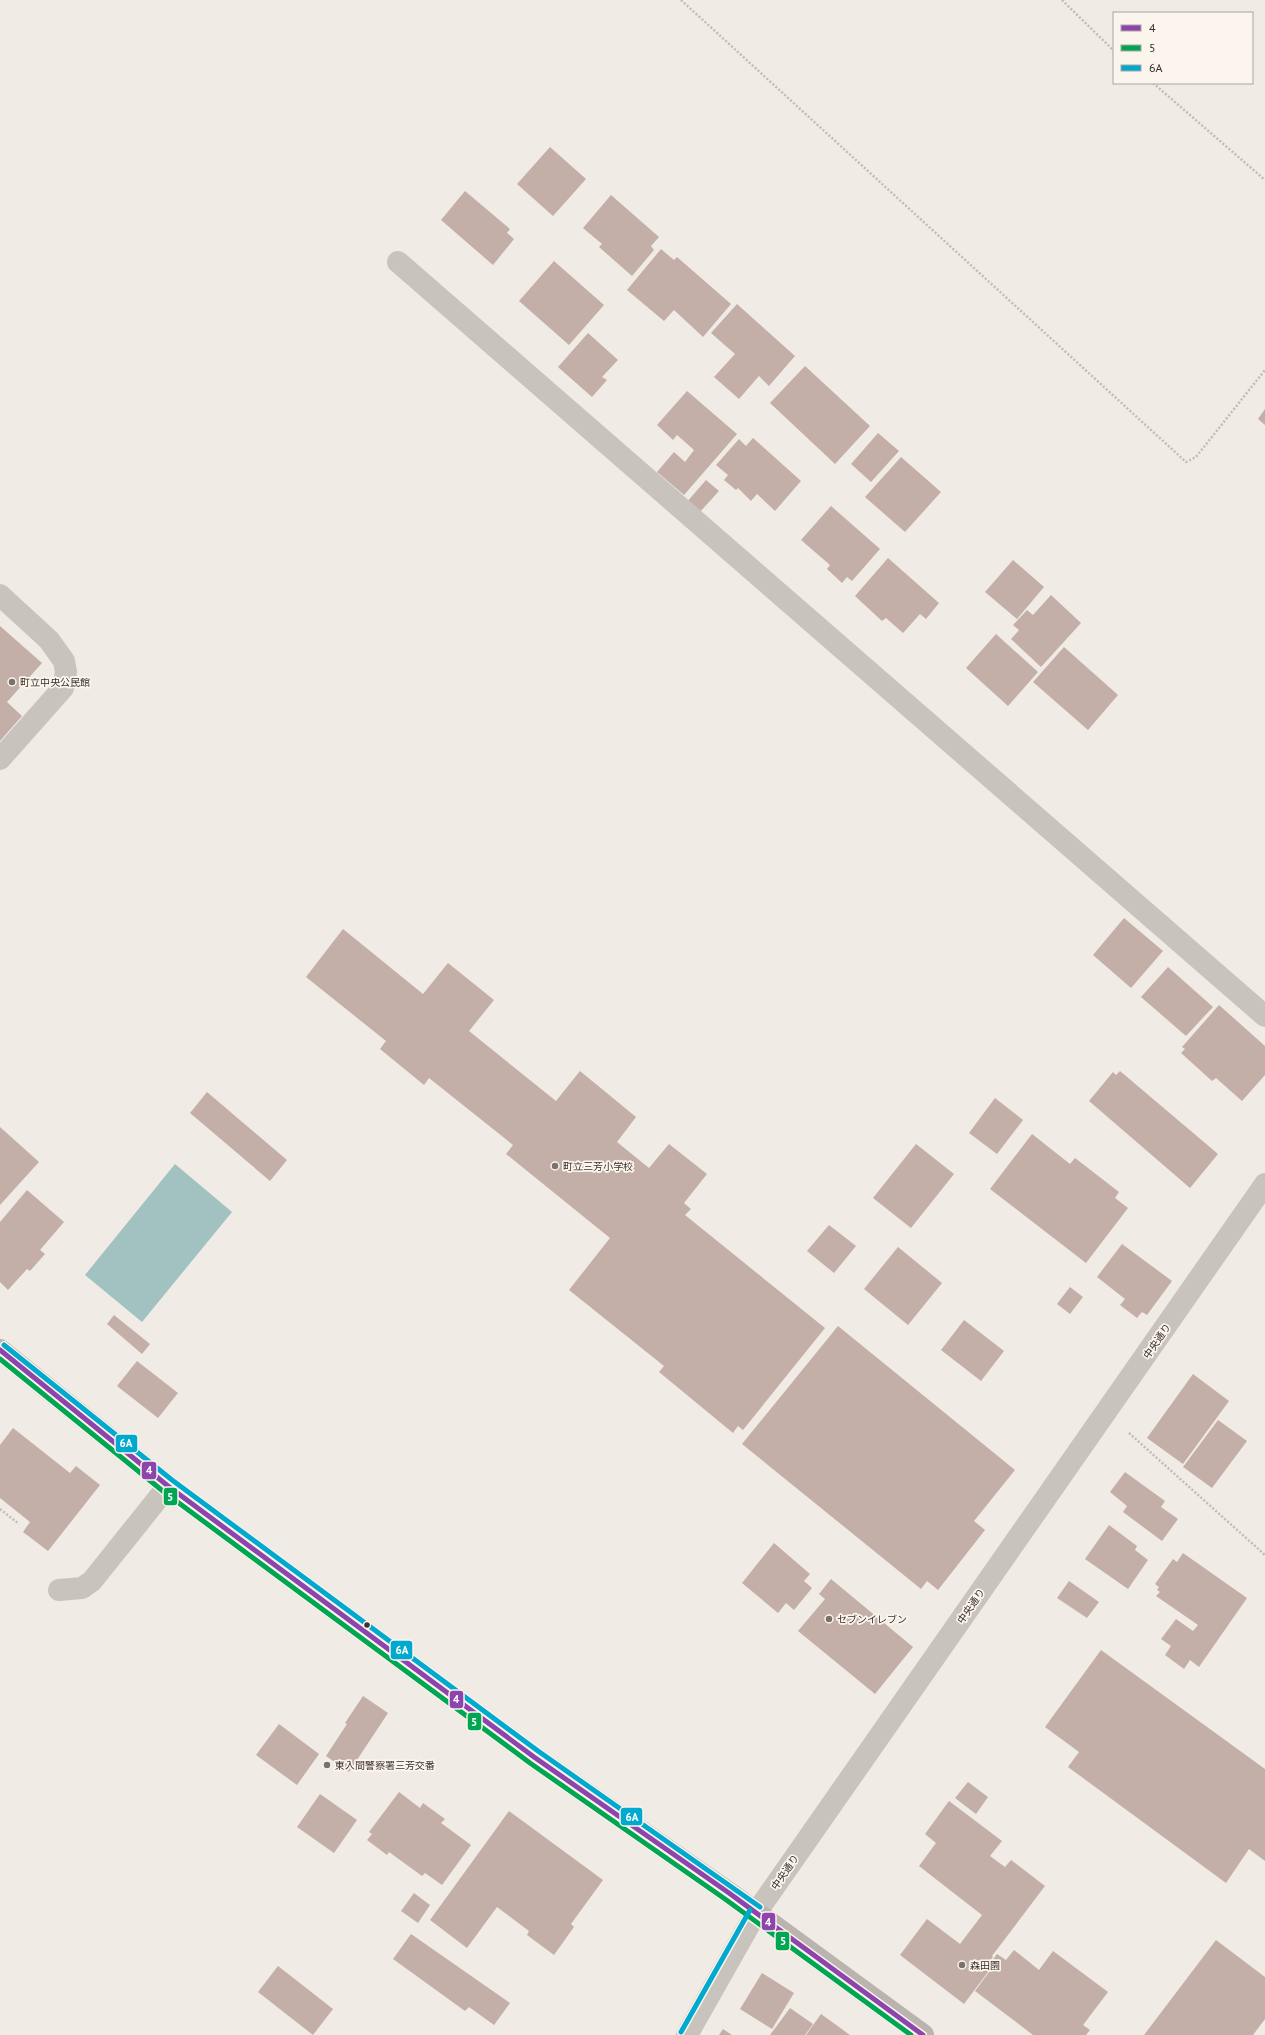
<svg xmlns="http://www.w3.org/2000/svg" width="1265" height="2035" viewBox="0 0 1265 2035" font-family="'PT Sans','Noto Sans JP',sans-serif">
<rect width="100%" height="100%" fill="#f0ebe5"/>
<!-- water -->
<path fill="#a1c2c1" d="M175,1164L232,1212L142,1322L85,1275Z"/>
<!-- building -->
<path fill="#c3afa7" d="M550,147L586,179L553,216L517,184Z
M465,191L510,229L507,233L514,239L493,265L441,220Z
M611,195L659,237L651,246L654,250L632,276L599,247L602,244L583,228Z
M661,249L674,260L677,257L731,304L703,337L674,310L664,321L627,290Z
M554,261L604,305L569,345L519,301Z
M737,304L795,356L769,386L759,376L739,399L714,377L735,354L711,333Z
M588,333L618,360L602,377L607,380L592,397L558,367Z
M805,366L870,426L835,464L770,403Z
M687,391L737,434L684,495L657,472L674,452L685,462L694,450L677,435L673,440L657,425Z
M1265,409V425L1258,419Z
M878,433L899,451L871,482L851,464Z
M753,438L801,481L775,511L757,494L751,501L738,488L736,490L724,480L728,475L716,465L739,439L746,446Z
M901,457L941,492L905,532L865,497Z
M706,480L719,491L699,513L686,503Z
M831,506L880,549L852,581L847,577L842,583L827,569L830,565L801,540Z
M888,558L939,603L926,619L920,614L903,633L886,618L882,621L855,596Z
M1013,560L1044,587L1017,619L985,592Z
M1051,595L1081,623L1041,667L1011,639L1019,630L1013,625L1027,610L1033,615Z
M0,626L42,663L7,702L22,716L0,741Z
M996,634L1038,672L1008,706L966,668Z
M1064,647L1118,695L1088,730L1033,682Z
M1124,918L1163,951L1131,988L1093,955Z
M343,929L423,994L448,963L494,1000L469,1031L556,1101L580,1071L636,1117L617,1142L649,1168L669,1144L707,1174L684,1203L691,1209L685,1215L825,1328L743,1430L738,1426L733,1433L659,1372L664,1366L569,1290L610,1238L506,1154L513,1145L429,1078L424,1085L380,1049L386,1041L306,977Z
M1168,967L1213,1007L1186,1036L1141,997Z
M1219,1005L1265,1046V1075L1242,1101L1216,1078L1212,1081L1181,1053L1185,1049L1182,1047Z
M1120,1071L1218,1154L1190,1188L1089,1101L1113,1072L1116,1075Z
M207,1092L287,1160L270,1181L190,1113Z
M995,1098L1023,1120L997,1154L969,1133Z
M0,1127L39,1162L0,1205Z
M1032,1134L1070,1164L1075,1158L1119,1192L1115,1198L1128,1208L1086,1263L990,1189Z
M916,1144L954,1174L911,1228L873,1198Z
M27,1190L64,1222L40,1250L45,1254L30,1271L27,1269L8,1290L0,1282V1222Z
M829,1225L856,1246L834,1273L807,1251Z
M1122,1244L1172,1281L1147,1315L1142,1312L1137,1318L1120,1305L1125,1299L1097,1277Z
M898,1247L942,1283L908,1325L864,1289Z
M1070,1287L1083,1297L1070,1314L1057,1304Z
M114,1315L150,1344L142,1354L107,1324Z
M964,1320L1004,1351L981,1381L941,1350Z
M838,1326L1015,1470L974,1521L985,1530L938,1590L927,1581L921,1589L742,1444Z
M137,1361L178,1393L158,1418L117,1386Z
M1193,1374L1229,1401L1183,1464L1147,1438Z
M1218,1420L1247,1441L1212,1488L1183,1467Z
M13,1428L70,1473L76,1466L100,1485L48,1551L23,1532L30,1522L0,1498V1445Z
M1125,1472L1165,1501L1161,1507L1178,1519L1162,1541L1123,1512L1127,1506L1110,1492Z
M1109,1525L1137,1546L1135,1550L1148,1560L1128,1589L1085,1559Z
M774,1543L810,1574L804,1581L812,1588L794,1610L786,1603L778,1613L742,1583Z
M1183,1553L1247,1598L1199,1667L1190,1660L1184,1669L1165,1655L1171,1646L1161,1639L1176,1619L1193,1631L1198,1625L1156,1596L1160,1592L1157,1590L1159,1587L1155,1584L1173,1559L1177,1562Z
M831,1579L913,1647L875,1694L798,1631L825,1599L819,1594Z
M1069,1581L1099,1602L1087,1618L1057,1598Z
M1101,1650L1265,1769V1861L1249,1849L1226,1883L1068,1767L1079,1752L1045,1727Z
M363,1696L388,1713L349,1772L326,1756L347,1724L345,1723Z
M279,1724L319,1754L297,1785L256,1755Z
M968,1782L988,1797L976,1814L955,1798Z
M399,1792L420,1808L423,1803L445,1819L441,1823L471,1845L442,1885L425,1873L422,1876L389,1852L387,1855L367,1840L372,1834L369,1832Z
M320,1794L357,1820L334,1853L297,1827Z
M949,1801L1002,1841L990,1856L1005,1867L1011,1860L1045,1886L992,1956L993,1957L987,1965L991,1968L964,2004L900,1955L927,1919L960,1944L982,1915L919,1866L936,1843L925,1834Z
M509,1811L603,1880L571,1924L574,1927L554,1955L527,1935L529,1931L497,1907L467,1948L430,1920Z
M414,1893L430,1905L418,1923L401,1911Z
M411,1934L510,2003L494,2025L469,2007L465,2011L393,1959Z
M1216,1940L1265,1977V2019L1253,2035H1144Z
M1014,1950L1039,1970L1053,1951L1108,1992L1083,2025L1090,2030L1086,2035H1033L975,1991L992,1968L989,1965L997,1954L1006,1960Z
M278,1966L333,2009L313,2035L258,1992Z
M762,1973L794,1993L772,2029L740,2009Z
M790,2008L813,2024L805,2035H770Z
M821,2014L850,2035H806Z
M723,2029L732,2035H719Z"/>
<g fill="none" stroke-linecap="round" stroke-linejoin="round">
<!-- path -->
<path stroke="#c2bbb6" stroke-width="2.5" stroke-dasharray="2 2" stroke-linecap="butt" d="M681,0L1186,462L1196,457L1265,370
M1062,0L1114,51
M1153,83L1265,180
M1129,1433L1265,1555
M0,1509L19,1524"/>
<!-- service -->
<path stroke="#c9c3be" stroke-width="22" d="M0,595L49,640L64,661L66,672L63,688L0,759
M59,1590L82,1588L92,1581L168,1486"/>
<!-- minor -->
<path stroke="#c9c3be" stroke-width="22" d="M398,262L1265,1016"/>
<!-- tertiary -->
<path stroke="#c9c3be" stroke-width="22" d="M687,2035L756,1913L1265,1184"/>
<!-- secondary -->
<path stroke="#bab3ae" stroke-width="22" d="M0,1350L168,1486L534,1757L729,1893L923,2035"/>
<!-- bus-1 casing -->
<g stroke="#fbf5ee" stroke-width="8">
<path id="bus-1" d="M0,1350L168,1486L534,1757L729,1893L923,2035"/>
</g>
<!-- bus-2 casing -->
<g stroke="#fbf5ee" stroke-width="8">
<path id="bus-2" d="M0,1359L164,1492L530,1763L725,1899L911,2035"/>
</g>
<!-- bus-3 casing -->
<g stroke="#fbf5ee" stroke-width="8">
<path id="bus-3" d="M4,1345L172,1480L538,1751L760,1907
M681,2032L750,1910"/>
</g>
<!-- bus-1 -->
<use href="#bus-1" stroke="#8e44ad" stroke-width="5"/>
<!-- bus-2 -->
<use href="#bus-2" stroke="#00a651" stroke-width="5"/>
<!-- bus-3 -->
<use href="#bus-3" stroke="#00a9ce" stroke-width="5"/>
</g>
<!-- markers -->
<g fill="#7a716c" stroke="#fbf5ee" stroke-width="1.5">
<circle cx="12" cy="682" r="4"/>
<circle cx="555" cy="1166" r="4"/>
<circle cx="829" cy="1619" r="4"/>
<circle cx="327" cy="1765" r="4"/>
<circle cx="962" cy="1965" r="4"/>
</g>
<circle fill="#3b302b" stroke="#fbf5ee" stroke-width="1.5" cx="367" cy="1625" r="3.5"/>
<g text-anchor="middle" dominant-baseline="central" stroke-width="3.5" stroke-linejoin="round" paint-order="stroke">
<!-- poi labels -->
<g font-size="10" fill="#3b302b" stroke="#fbf5ee" text-anchor="start">
<text x="20" y="682">町立中央公民館</text>
<text x="563" y="1166">町立三芳小学校</text>
<text x="837" y="1619">セブンイレブン</text>
<text x="335" y="1765">東入間警察署三芳交番</text>
<text x="970" y="1965">森田園</text>
</g>
<!-- street labels -->
<g font-size="10" fill="#3b302b" stroke="#fbf5ee">
<text transform="translate(1157 1341) rotate(-55)">中央通り</text>
<text transform="translate(971 1606) rotate(-55)">中央通り</text>
<text transform="translate(785 1872) rotate(-55)">中央通り</text>
</g>
</g>
<g stroke="#fbf5ee" stroke-width="1.5">
<rect x="115" y="1434" width="23" height="19" rx="4" fill="#00a9ce"/>
<rect x="141" y="1461" width="16" height="19" rx="4" fill="#8e44ad"/>
<rect x="163" y="1487" width="15" height="19" rx="4" fill="#00a651"/>
<rect x="390" y="1640" width="23" height="20" rx="4" fill="#00a9ce"/>
<rect x="449" y="1690" width="15" height="19" rx="4" fill="#8e44ad"/>
<rect x="467" y="1712" width="15" height="19" rx="4" fill="#00a651"/>
<rect x="620" y="1807" width="23" height="19" rx="4" fill="#00a9ce"/>
<rect x="761" y="1912" width="15" height="19" rx="4" fill="#8e44ad"/>
<rect x="775" y="1931" width="15" height="20" rx="4" fill="#00a651"/>
</g>
<g font-size="11" text-anchor="middle" font-weight="bold" fill="#fff">
<text x="126" y="1447">6A</text>
<text x="149" y="1474">4</text>
<text x="170" y="1501">5</text>
<text x="402" y="1654">6A</text>
<text x="456" y="1703">4</text>
<text x="474" y="1726">5</text>
<text x="632" y="1821">6A</text>
<text x="768" y="1926">4</text>
<text x="783" y="1945">5</text>
</g>
<!-- legend -->
<rect x="1113" y="12" width="140" height="72" fill="#fbf5ee" stroke="#aea6a0"/>
<rect x="1121" y="25" width="20" height="6" fill="#8e44ad" stroke="#aea6a0"/>
<text x="1149" y="32" font-size="12" fill="#3b302b">4</text>
<rect x="1121" y="45" width="20" height="6" fill="#00a651" stroke="#aea6a0"/>
<text x="1149" y="52" font-size="12" fill="#3b302b">5</text>
<rect x="1121" y="65" width="20" height="6" fill="#00a9ce" stroke="#aea6a0"/>
<text x="1149" y="72" font-size="12" fill="#3b302b">6A</text>
</svg>
